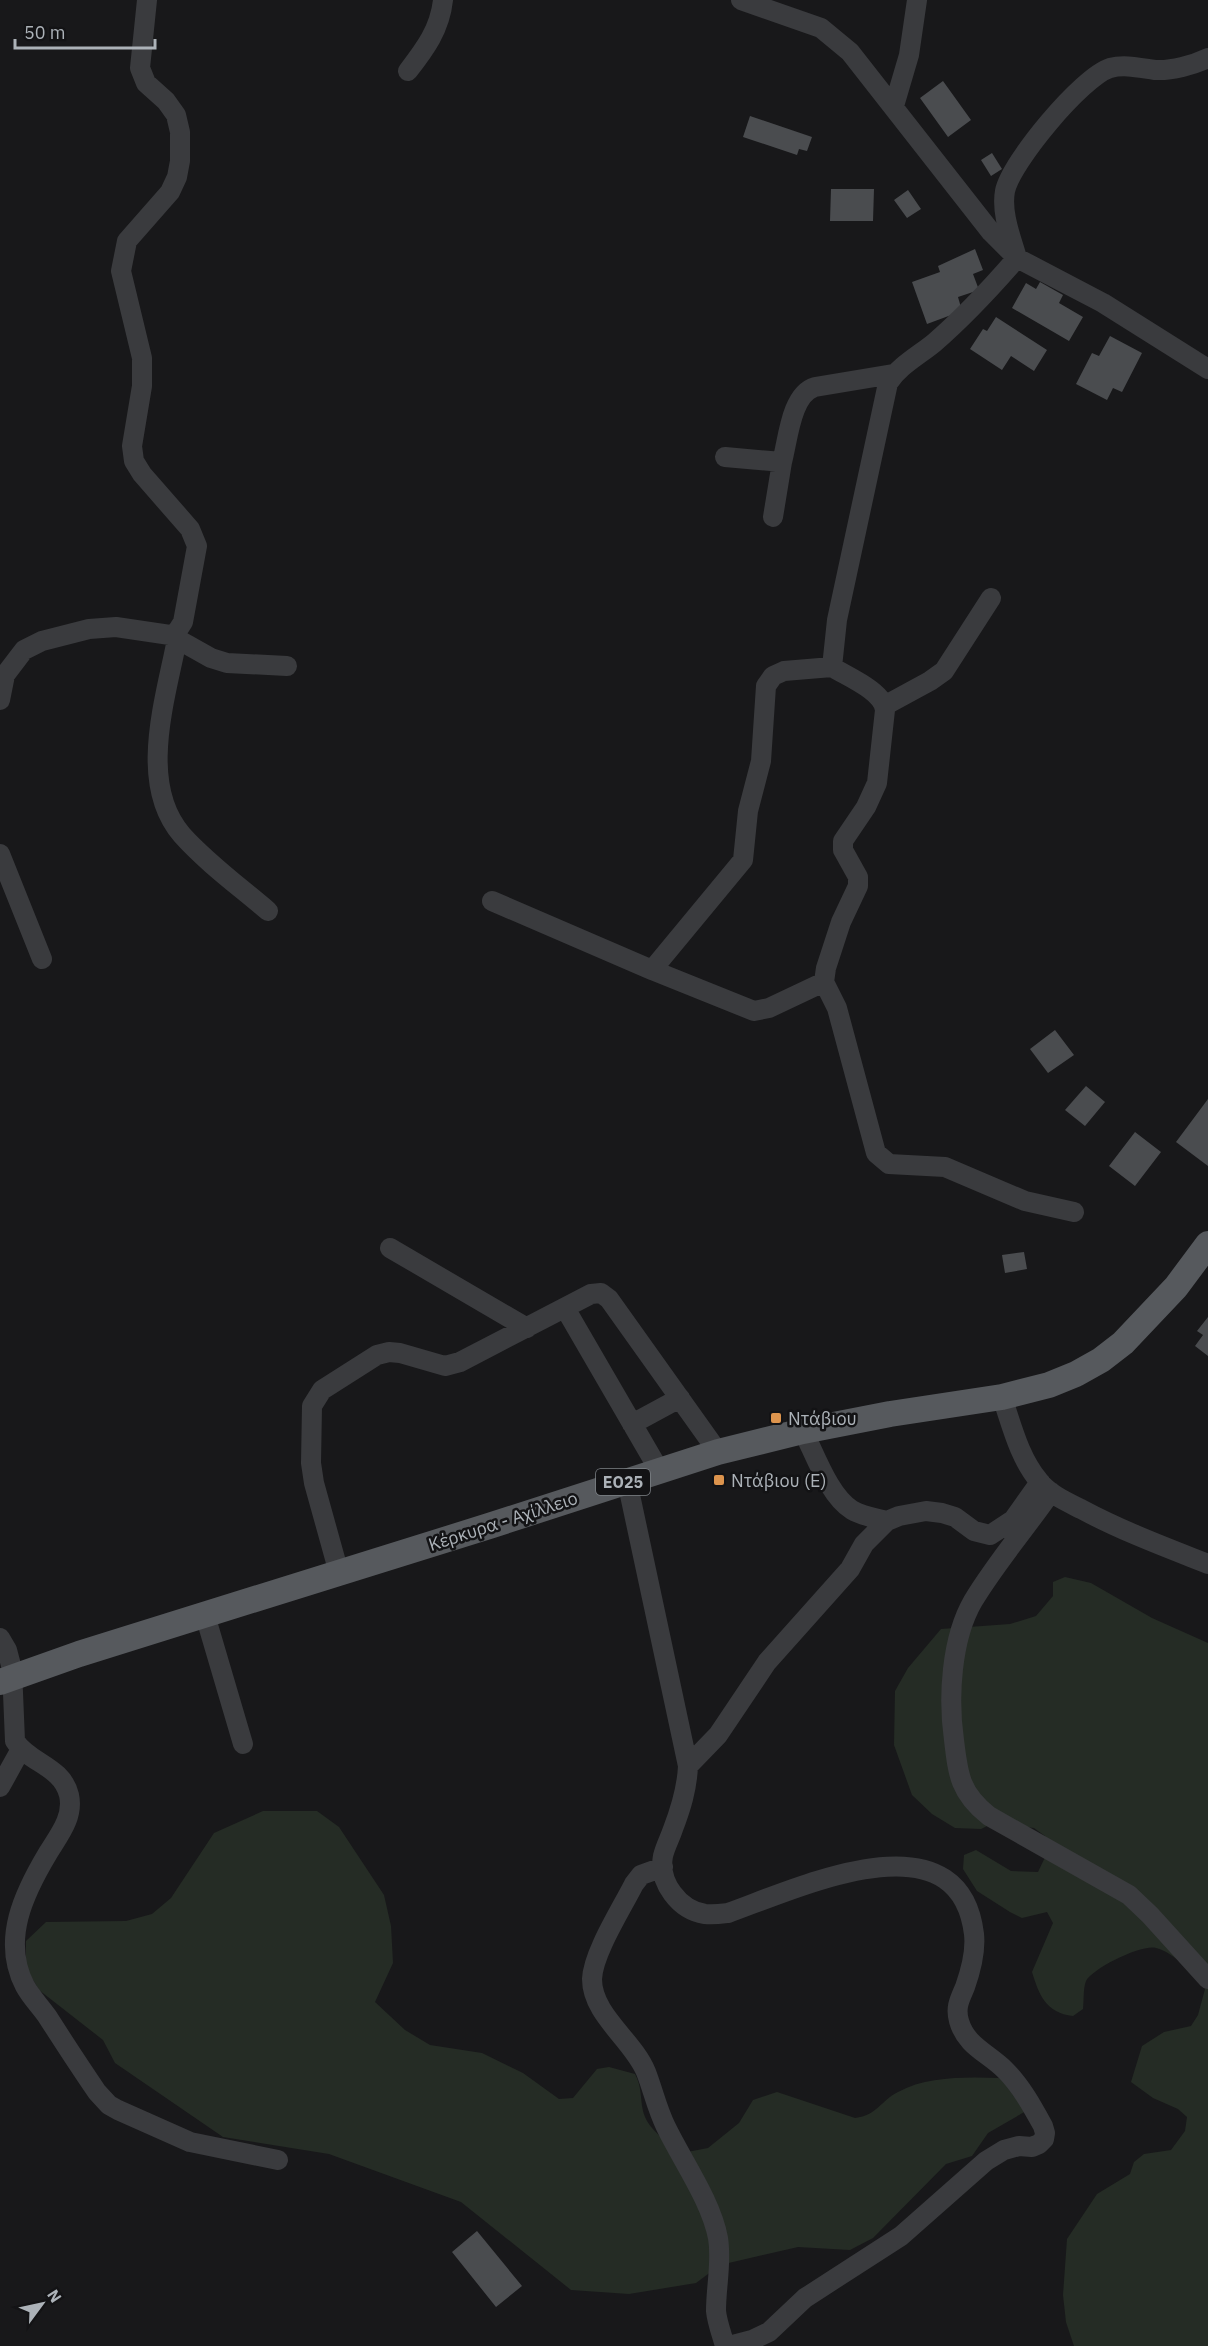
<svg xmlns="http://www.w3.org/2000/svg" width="1208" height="2346" viewBox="0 0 1208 2346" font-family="'IBM Plex Sans',sans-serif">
<rect width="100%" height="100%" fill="#18181a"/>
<!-- green -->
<path fill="#252c25" d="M1065,1577L1091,1583L1152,1618L1208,1643V2346H1074L1066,2322L1063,2295L1067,2239L1097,2194L1130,2174L1134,2162L1144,2154L1171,2150L1185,2131L1187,2117L1178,2109L1153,2098L1131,2082L1142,2046L1164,2032L1191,2026L1198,2015L1205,1989C1194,1974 1175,1953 1156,1948C1142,1944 1093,1968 1086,1981C1083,1988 1084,2001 1083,2009L1073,2016C1046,2013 1039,1995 1032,1972L1053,1923L1047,1912L1022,1918L1010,1912L977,1891L963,1869L964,1855L976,1850L1011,1871L1038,1872L1049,1849L1045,1836L1034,1828L993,1823L981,1829L955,1828L932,1814L912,1795L894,1745L895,1691L908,1668L941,1629L1010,1624L1036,1616L1053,1596V1582Z
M263,1811H317L339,1827L384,1895L391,1926L393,1963L375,2002L405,2030L430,2045L482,2053L523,2073L559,2099L573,2098L597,2069L609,2067L635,2074C642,2087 640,2097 643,2111C647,2129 668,2143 682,2153L708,2148L739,2123L753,2100L777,2092L855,2118C878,2115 880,2101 898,2092C927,2076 967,2077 999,2078L1015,2092L1026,2111L988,2133L972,2156L946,2164L873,2238L850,2250L798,2247L720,2265L696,2283L629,2294L571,2290L461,2202L329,2154L223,2137L115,2063L103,2040L39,1990L26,1968V1941L46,1922L126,1921L152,1914L171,1898L214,1833Z"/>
<!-- building -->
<path fill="#4a4c4f" d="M943,81L971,120L948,137L920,98Z
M750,116L812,137L807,151L799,149L797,155L743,137Z
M992,153L1002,169L991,176L981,160Z
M831,189H874L873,221H830Z
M908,190L921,209L907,218L894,200Z
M975,249L983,270L973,274L979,290L958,297L962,311L927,324L912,282L940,272L938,266Z
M1040,282L1063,295L1059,303L1083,317L1069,341L1012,308L1026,283L1036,289Z
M996,317L1047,350L1034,371L1011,356L1002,370L970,349L983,329L987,331Z
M1110,336L1142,353L1122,392L1113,388L1107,400L1076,384L1092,353L1099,356Z
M1055,1030L1074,1055L1048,1073L1030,1049Z
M1086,1086L1105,1102L1085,1126L1065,1110Z
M1208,1099V1166L1176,1142Z
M1135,1132L1161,1152L1135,1186L1109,1166Z
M1024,1252L1027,1269L1005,1273L1002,1255Z
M1208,1317V1356L1195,1346L1203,1335L1197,1331Z
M477,2231L522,2286L496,2307L452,2252Z"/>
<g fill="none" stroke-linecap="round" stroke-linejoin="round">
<!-- minor -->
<path stroke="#3a3b3e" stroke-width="20" d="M741,0L821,28L850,52L991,232L1017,258L1103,303L1208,369
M408,71C425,49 440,29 443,0
M894,106L909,55L917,0
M725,457L782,462C788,440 791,394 815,387L893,374
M773,517L782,462
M170,635L211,658L227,663L287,666
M177,639C166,698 137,783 182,835C207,863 240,887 268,911
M0,700L5,675L24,650L42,641L89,629L116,627L170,635L176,633L183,622L197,546L190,529L142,474L134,461L132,446L142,386V358L121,271L127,241L170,192L177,177L180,161V132L176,115L166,101L146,83L140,68L147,0
M884,706L930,681L944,671L991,598
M0,854L42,959
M492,901L652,970
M824,982L769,1008L754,1011L652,970L743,860L748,811L761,761L766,686L773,676L784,671L832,667
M1074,1212L1025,1201L945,1167L889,1164L876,1153L837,1008L824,982L826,968L841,922L858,886V877L843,850V841L866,807L877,783L885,710C883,691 848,677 832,667L837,620L888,383C899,366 918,356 934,343C964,317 991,288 1017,258C1011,237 1001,213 1005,191C1011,162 1082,77 1110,68C1125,64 1140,68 1155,70C1172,71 1193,65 1208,58
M390,1248L527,1328
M565,1308L659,1470
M1002,1397C1012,1426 1019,1457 1039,1481C1049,1494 1067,1502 1081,1509C1122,1531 1165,1547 1208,1564
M632,1424L680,1398
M803,1431C815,1454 829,1496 852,1510C862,1516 875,1518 887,1521
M627,1481L688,1766C687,1789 681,1808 673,1829C670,1838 665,1847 663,1856C658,1882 679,1910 705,1914C713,1915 720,1914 728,1913C796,1889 959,1811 974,1934C976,1952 971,1970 965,1987C960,1999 955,2007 959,2021C966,2046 988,2053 1005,2070C1021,2086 1032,2106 1043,2126L1045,2133L1044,2139L1039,2144L1032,2147L1019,2146L1004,2150L986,2161L901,2236L805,2298L769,2332L752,2340L729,2346
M1051,1492C1026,1528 995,1564 973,1601C951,1639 948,1698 954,1740C958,1775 960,1793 989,1816L1129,1895L1150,1915L1208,1979
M339,1573L314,1483L311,1463L312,1406L322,1390L377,1355L389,1352L400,1353L445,1366L460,1362L591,1294L601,1293L609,1299L718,1452
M205,1615L243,1744
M0,1638L7,1650L12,1669L15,1741C29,1763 62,1766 69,1795C74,1817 59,1835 48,1853C24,1893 1,1940 25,1986C31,1997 40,2006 47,2016C63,2041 80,2067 97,2092L109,2105L118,2110L190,2142L278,2160
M688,1766L718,1735L767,1662L850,1569L864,1544L887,1521L899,1516L926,1511L942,1513L955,1517L974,1531L990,1535L1013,1520L1040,1482
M0,1787L21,1749
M663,1867L641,1875L634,1884C622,1908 593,1953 592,1979C592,2015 633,2040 646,2072C653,2090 657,2109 666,2127C683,2162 711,2201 718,2238C722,2262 716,2286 716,2311C717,2322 722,2335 725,2346"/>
<!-- major -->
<path stroke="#56595d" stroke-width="26" d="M0,1682L79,1654L489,1526L718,1452L803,1431L890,1414L1002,1397L1049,1385L1076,1374L1101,1360L1123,1343L1176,1287L1208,1244"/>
</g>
<!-- markers -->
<g fill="#dd944d" stroke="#131315" stroke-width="2">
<rect x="770" y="1412" width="12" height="12" rx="3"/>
<rect x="713" y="1474" width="12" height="12" rx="3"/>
</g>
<g text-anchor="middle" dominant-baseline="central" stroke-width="5" stroke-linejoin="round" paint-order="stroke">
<!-- shield labels -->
<rect fill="#131315" stroke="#7e8287" stroke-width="1.5" x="596" y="1469" width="54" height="26" rx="4.5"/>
<g font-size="16" font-weight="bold" fill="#acb2b8">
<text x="623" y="1482">ΕΟ25</text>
</g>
<!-- poi labels -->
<g font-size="18" fill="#acb2b8" stroke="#131315" text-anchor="start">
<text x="788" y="1418">Ντάβιου</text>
<text x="731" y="1480">Ντάβιου (E)</text>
</g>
<!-- street labels -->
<g font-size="18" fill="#acb2b8" stroke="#131315">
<text transform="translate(503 1521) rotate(-18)">Κέρκυρα - Αχίλλειο</text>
</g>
</g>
<!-- north arrow -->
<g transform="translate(42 2304) rotate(57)" stroke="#131315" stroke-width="4.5" paint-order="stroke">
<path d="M0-4.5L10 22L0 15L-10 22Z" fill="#acb2b8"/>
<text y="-9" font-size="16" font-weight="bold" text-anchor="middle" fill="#acb2b8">N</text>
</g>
<!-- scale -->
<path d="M15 39v9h140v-9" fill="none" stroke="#acb2b8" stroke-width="3"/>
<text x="24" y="39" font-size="18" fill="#acb2b8" stroke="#131315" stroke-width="4.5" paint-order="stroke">50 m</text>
</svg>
